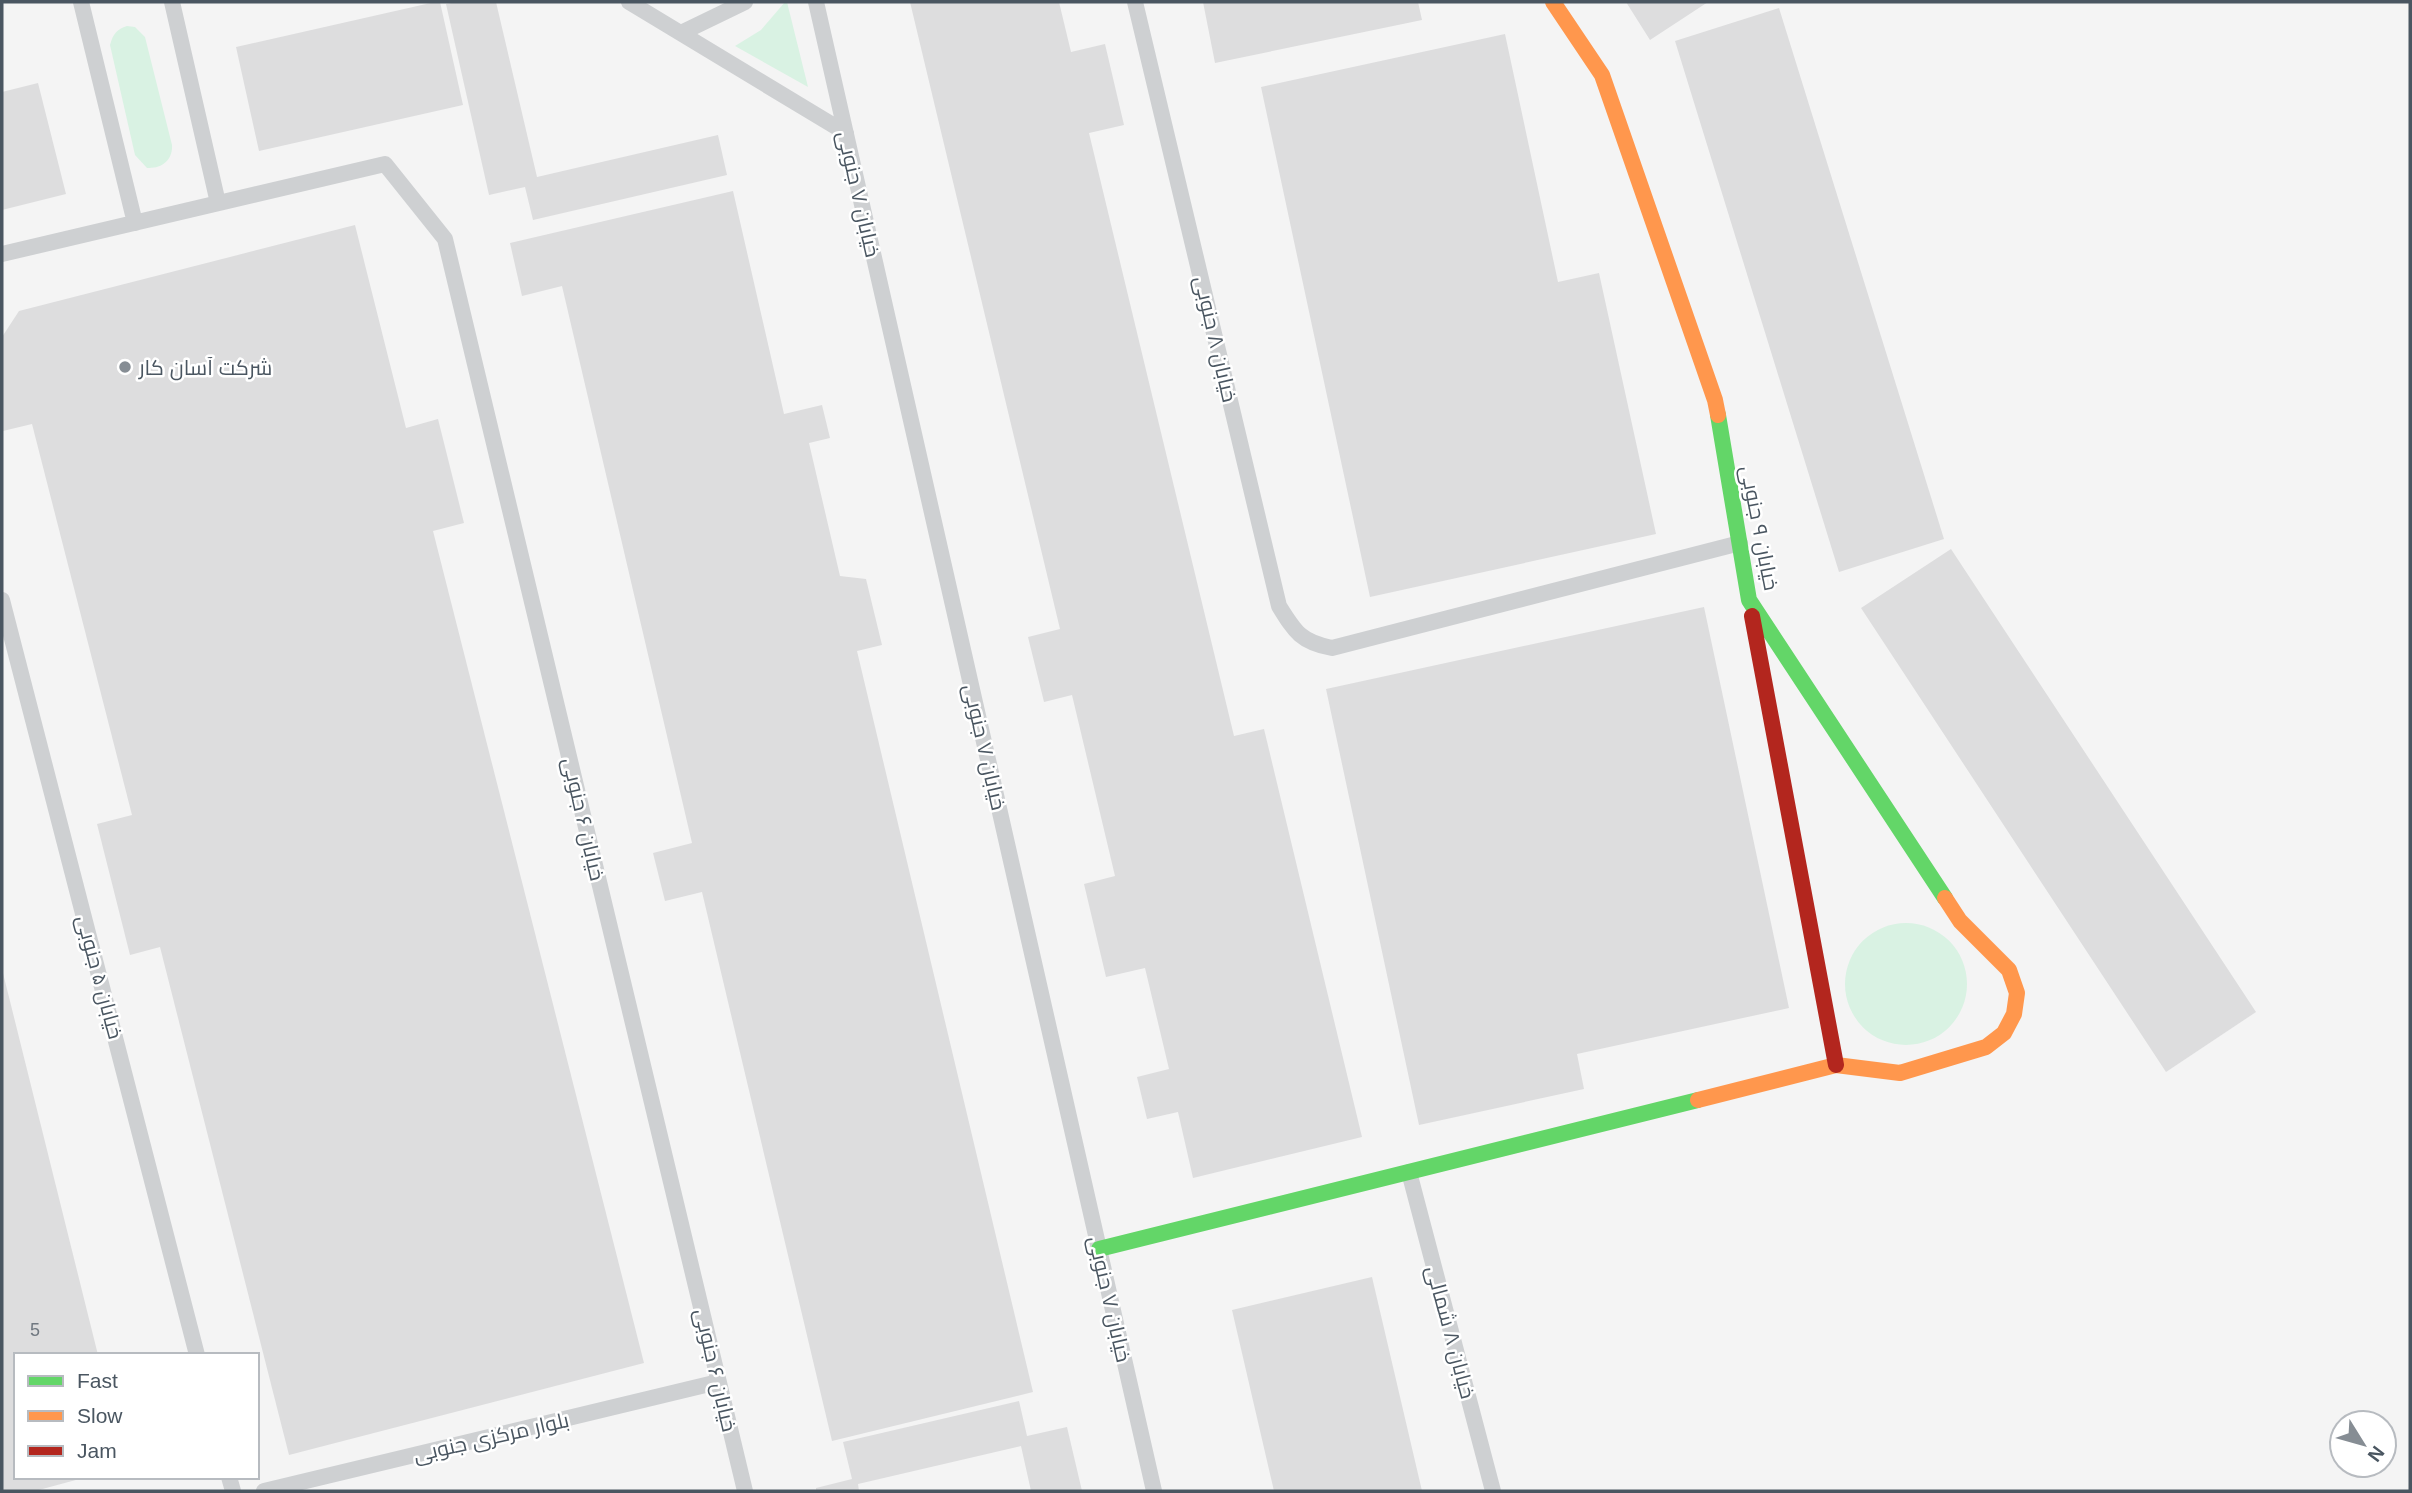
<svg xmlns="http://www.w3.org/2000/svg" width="2412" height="1493" viewBox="0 0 2412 1493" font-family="Arial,Cairo,sans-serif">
<rect width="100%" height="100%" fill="#f4f4f4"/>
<!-- green -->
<path fill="#d9f2e3" d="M785,2H787L808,87L735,46L761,30Z
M127,26L135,27L145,37L172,145C173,160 162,169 147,168L135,155L110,45C113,34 117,29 127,26Z
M1845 984a61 61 0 1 1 122 0a61 61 0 1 1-122 0Z"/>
<!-- building -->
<path fill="#ddddde" d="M435,2H440L463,105L259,151L236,47Z
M457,2H496L537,177L718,135L727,175L533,220L525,187L489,195L446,4Z
M910,2H1059L1071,52L1105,44L1124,125L1089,133L1234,736L1264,729L1362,1137L1193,1178L1178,1112L1147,1119L1137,1077L1169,1069L1145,968L1106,977L1084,884L1115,876L1072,695L1044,702L1028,637L1060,629Z
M1203,2H1418L1422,20L1215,63Z
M1626,2H1708L1650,40Z
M1779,8L1944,539L1839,572L1675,41Z
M1505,34L1558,282L1599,273L1656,534L1370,597L1261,87Z
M38,83L66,194L2,210V92Z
M733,191L784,414L822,405L830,438L809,443L840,576L866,579L882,645L857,651L1033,1392L832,1441L702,892L665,901L653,853L692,843L562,286L522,296L510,243Z
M355,225L406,428L438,419L464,523L433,531L644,1363L289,1455L160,947L130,955L97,824L132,815L32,424L3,431L2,337L19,311Z
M1951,549L2256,1012L2166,1072L1861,608Z
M1704,607L1789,1008L1577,1054L1584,1089L1419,1125L1326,689Z
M2,969L98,1355H16V1477H87L35,1491H2Z
M1372,1277L1422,1491H1274L1232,1310Z
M1019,1401L1027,1436L1067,1427L1082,1491H1031L1021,1446L858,1484L859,1491H816V1488L852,1479L843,1442Z"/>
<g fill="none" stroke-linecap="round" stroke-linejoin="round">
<!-- lane -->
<path stroke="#ced0d2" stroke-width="16" d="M81,2L135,223
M172,2L218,203
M629,2L846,133
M816,2L1154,1491
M1135,2L1279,606C1295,632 1301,642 1332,648L1740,543
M681,33L745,2
M2,254L385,164L445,239L745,1491
M2,600L197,1355
M1409,1172L1493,1491
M229,1477L233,1491
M264,1491L718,1382"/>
<!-- fast -->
<path stroke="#63d668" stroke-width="16" d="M1718,415L1749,600L1945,898
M1099,1249L1698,1100"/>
<!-- slow -->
<path stroke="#ff974d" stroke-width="16" d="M1553,2L1602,75L1715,400L1718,415
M1698,1100L1836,1065L1900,1073L1986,1047L2004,1033L2014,1014L2017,993L2009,970L1960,921L1945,898"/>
<!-- jam -->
<path stroke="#b3261e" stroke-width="16" d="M1752,616L1836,1065"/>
</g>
<!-- markers -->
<circle fill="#868d94" stroke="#fff" stroke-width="2.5" cx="125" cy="367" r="7"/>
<g text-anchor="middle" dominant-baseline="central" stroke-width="5" stroke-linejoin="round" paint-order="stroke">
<!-- number labels -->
<g font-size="18" fill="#707881">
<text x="35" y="1330">5</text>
</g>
<!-- street labels -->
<g font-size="21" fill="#4a5661" stroke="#fff">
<text transform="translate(859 194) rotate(77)">خیابان ۷ جنوبی</text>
<text transform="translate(1216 339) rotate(77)">خیابان ۸ جنوبی</text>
<text transform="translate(1760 528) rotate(79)">خیابان ۹ جنوبی</text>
<text transform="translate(985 747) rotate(77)">خیابان ۷ جنوبی</text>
<text transform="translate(584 819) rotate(77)">خیابان ۶ جنوبی</text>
<text transform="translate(100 977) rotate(75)">خیابان ۵ جنوبی</text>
<text transform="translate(1110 1299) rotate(77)">خیابان ۷ جنوبی</text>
<text transform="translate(1451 1332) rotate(75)">خیابان ۸ شمالی</text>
<text transform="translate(716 1370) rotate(77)">خیابان ۶ جنوبی</text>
<text transform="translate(491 1437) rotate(-13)">بلوار مرکزی جنوبی</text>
</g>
<!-- poi labels -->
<g font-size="21" fill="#4a5661" stroke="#fff" text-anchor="start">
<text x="139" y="367">شرکت آسان کار</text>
</g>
</g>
<!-- border -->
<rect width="2412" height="1493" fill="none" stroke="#4a5661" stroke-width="7"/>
<!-- legend -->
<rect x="14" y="1353" width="245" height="126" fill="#ffffff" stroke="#b7bbc0" stroke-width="2"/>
<rect x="28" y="1376" width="35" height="10" fill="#63d668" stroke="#b7bbc0" stroke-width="2"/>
<text x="77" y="1388" font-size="21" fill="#4a5661">Fast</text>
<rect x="28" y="1411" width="35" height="10" fill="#ff974d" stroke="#b7bbc0" stroke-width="2"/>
<text x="77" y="1423" font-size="21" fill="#4a5661">Slow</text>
<rect x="28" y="1446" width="35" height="10" fill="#b3261e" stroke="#b7bbc0" stroke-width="2"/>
<text x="77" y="1458" font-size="21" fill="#4a5661">Jam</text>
<!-- north arrow -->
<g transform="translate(2363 1444) rotate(127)"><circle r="33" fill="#ffffff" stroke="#b7bbc0" stroke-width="2"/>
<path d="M0-5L12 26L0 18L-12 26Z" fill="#868d94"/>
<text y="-10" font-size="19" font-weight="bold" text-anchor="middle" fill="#4a5661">N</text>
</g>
</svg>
